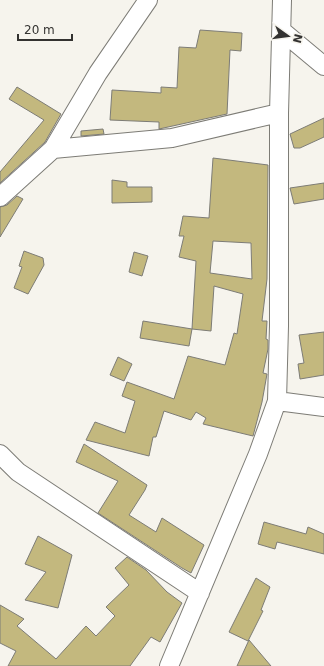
<svg xmlns="http://www.w3.org/2000/svg" width="324" height="666" viewBox="0 0 324 666" font-family="'DejaVu Sans',sans-serif">
<rect width="100%" height="100%" fill="#f6f4ed"/>
<!-- building -->
<path fill="#c3b87e" stroke="#7d7c76" fill-rule="evenodd" d="M200,30L242,33L241,51L230,50L227,114L159,129V122L110,120L112,90L161,93V87L177,88L179,47L196,48Z
M17,87L61,114L45,142L0,183V172L44,120L9,99Z
M324,118V137L300,148H294L290,134Z
M103,129L104,134L81,136V131Z
M213,158L268,165L267,279L262,321H267L266,339L268,340V349L263,373L267,374L262,402L253,436L203,424L206,418L196,412L191,420L164,411L156,437H153L149,456L86,440L95,422L125,433L135,401L122,396L127,382L174,399L188,356L225,365L234,333L237,334L243,294L214,286L211,331L192,329L196,261L179,257L184,236H179L183,216L209,218ZM213,241L251,243L252,279L210,273Z
M112,180L127,182V187H152V202L112,203Z
M324,183V199L294,204L290,188Z
M17,196L23,199L0,237V207L7,205Z
M24,251L43,258L44,265L28,294L14,288L22,267L19,266Z
M134,252L148,256L142,276L129,272Z
M143,321L192,329L189,346L140,338Z
M324,332V375L300,379L298,364L304,363L299,335Z
M118,357L132,364L124,381L110,375Z
M84,444L147,485L145,490L129,515L156,532L162,518L204,545L191,573L182,568L98,513L118,481L76,462Z
M264,522L306,534L308,527L324,534V554L277,542L275,549L258,544Z
M38,536L72,555L58,608L25,600L46,572L25,564Z
M127,557L146,570L167,592L182,603L160,642L151,637L130,666H8L16,651L0,643V605L24,619L17,626L56,659L86,626L96,636L115,616L106,607L129,585L115,568Z
M256,578L270,587L261,610L263,611L248,641L229,632Z
M249,640L271,666H237Z"/>
<g fill="none" stroke-linecap="round" stroke-linejoin="round">
<!-- minor casing -->
<g stroke="#7d7c76" stroke-width="20">
<path id="minor" d="M282,31L324,66
M53,149L172,138L279,113
M0,197L53,149L98,73L148,0
M277,401L324,407
M0,454L18,472L200,593
M169,666L258,454L277,401L279,326V113L282,0"/>
</g>
<!-- minor -->
<use href="#minor" stroke="#fff" stroke-width="18"/>
</g>
<!-- north arrow -->
<g transform="translate(288 36) rotate(104)" stroke="#f6f4ed" stroke-width="3" paint-order="stroke">
<path d="M0-3L7 15L0 10L-7 15Z" fill="#333230"/>
<text y="-6" font-size="11" font-weight="bold" text-anchor="middle" fill="#333230">N</text>
</g>
<!-- scale -->
<path d="M18 34v6h54v-6" fill="none" stroke="#333230" stroke-width="2"/>
<text x="24" y="34" font-size="12" fill="#333230" stroke="#f6f4ed" stroke-width="3" paint-order="stroke">20 m</text>
</svg>
